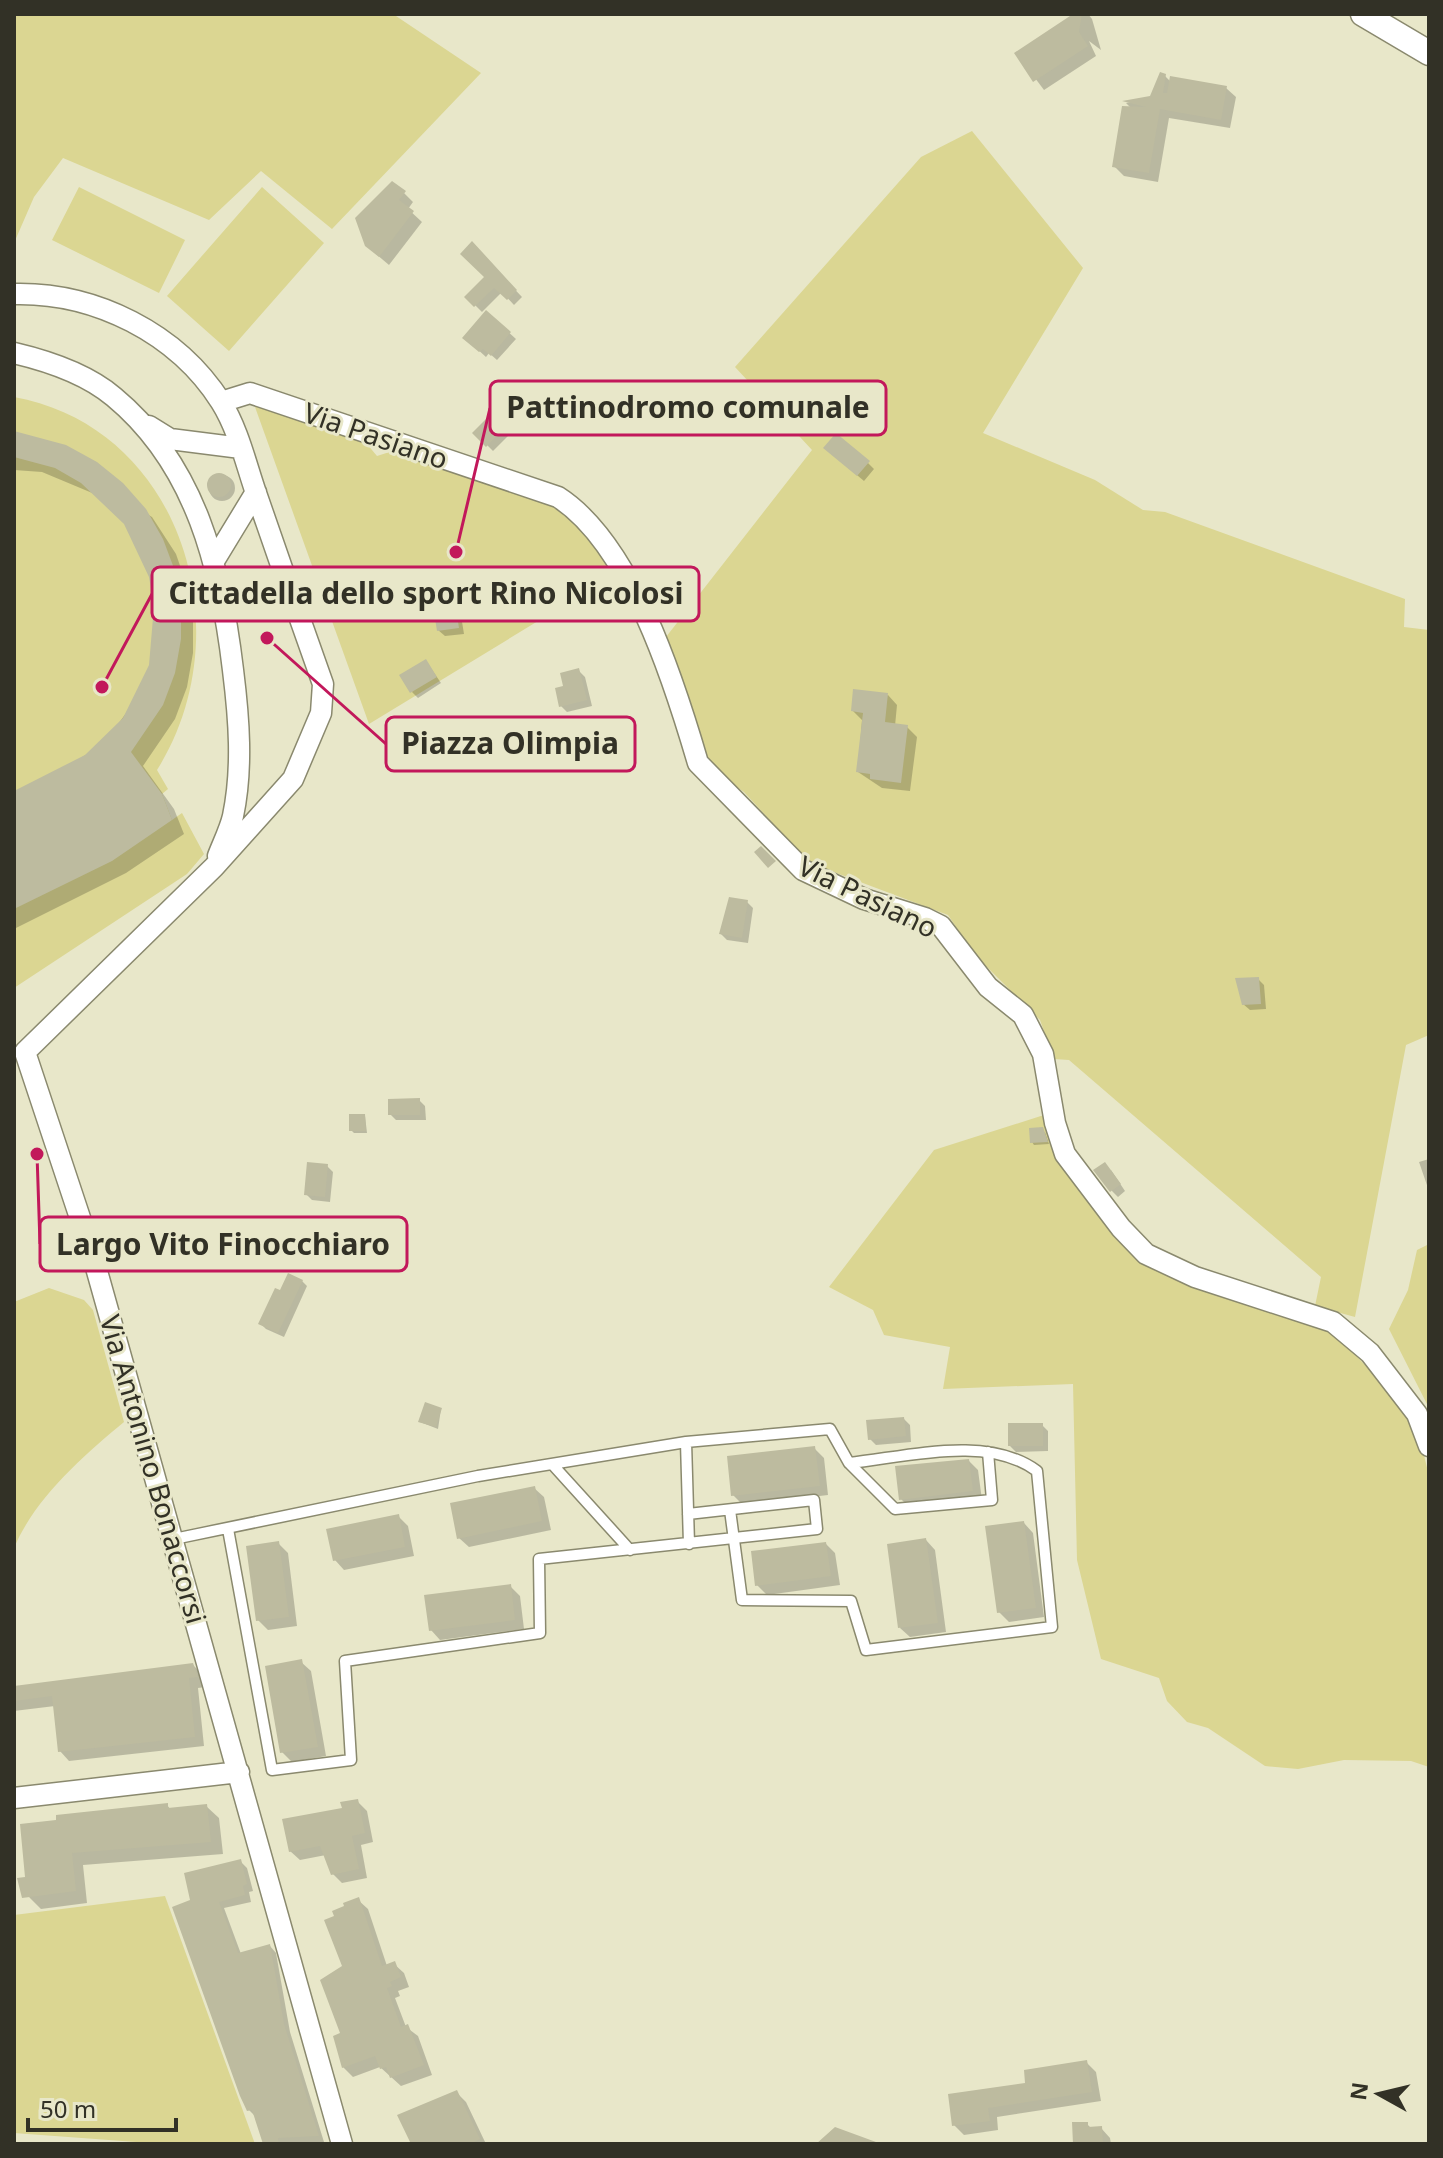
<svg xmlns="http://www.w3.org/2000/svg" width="1443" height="2158" viewBox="0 0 1443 2158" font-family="'Noto Sans',sans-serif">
<rect width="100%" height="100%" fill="#e8e7c9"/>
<!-- green -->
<path fill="#dbd692" d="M14,14H393L481,73L332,229L261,171L209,220L63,158L34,197L14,243Z
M972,131L1083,268L983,433L1095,480L1143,510L1165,512L1405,599L1404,627L1429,630V1035L1406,1045L1355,1317L1315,1306L1321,1277L1069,1060L1054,1059L1040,1020L975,955L948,915L815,865L805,858L744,792L718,774L706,757L666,637L812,450L735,367L921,157Z
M79,187L185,240L159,293L52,240Z
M262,187L324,243L229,351L167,296Z
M14,397C184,428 243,634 157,770L168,789L162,794L172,820L182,813L204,854L187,874L14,988Z
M255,407L279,408L362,438L377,456L402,448L562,504L617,573L369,724Z
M1047,1114L1054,1154L1117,1232L1329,1327L1415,1418L1429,1476V1767L1411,1761L1344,1760L1298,1769L1265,1766L1208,1728L1187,1722L1167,1701L1159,1678L1101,1659L1077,1560L1073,1384L943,1389L950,1347L884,1335L873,1310L829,1287L934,1150Z
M1429,1244V1408L1389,1329L1408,1290L1417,1250Z
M49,1288L84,1300L93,1310L124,1422C83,1456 35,1498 14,1548V1302Z
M165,1896L255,2144H163L14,2133V1915Z"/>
<!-- shadow -->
<path fill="#0003" d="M1070,14H1088L1092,19L1101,50L1089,41L1096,56L1044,90L1017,54L1072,17Z
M1165,76L1171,82L1226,88L1236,97L1230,128L1169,118L1158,182L1124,176L1114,166L1131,108L1126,103L1152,98Z
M404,193L413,202L408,209L422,222L389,265L376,254L358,219Z
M472,244L522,297L514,305L502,292L482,312L467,297L487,277Z
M487,313L516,339L497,360L489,353L486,357L465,338Z
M498,410L516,428L493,451L475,433Z
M14,433L152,517L176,554L187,586L193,619V653L187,687L175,719L143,766L174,809L184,834L126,873L14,929V794L54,776L105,742L140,694L150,665L156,606L151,576L125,522L97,495L42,472L14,470Z
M832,454L868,463L874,469L864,481Z
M209 488a13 13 0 1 1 26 0a13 13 0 1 1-26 0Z
M451,585L457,591L464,634L445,636L438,630Z
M426,661L441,683L418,698L412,692Z
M579,671L585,677L592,706L567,712L561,706Z
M888,695L897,705L895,726L907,727L917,737L910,791L882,788L858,772L862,720L853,711Z
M747,902L753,908L748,943L727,940L721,934Z
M1258,979L1264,985L1266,1009L1250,1010L1243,1004Z
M419,1100L425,1106L426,1120H396L390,1114Z
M365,1116L367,1133H354L351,1130Z
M1045,1132L1049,1144L1034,1145L1032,1142Z
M1429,1159V1191L1419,1162Z
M327,1166L333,1172L330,1202L312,1200L306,1194Z
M1111,1170L1125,1191L1118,1197L1112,1191Z
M302,1281L307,1286L284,1337L266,1329L261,1324L281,1292Z
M441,1409L438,1429L420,1422Z
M904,1419L910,1425L911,1442L876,1445L870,1439Z
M1042,1425L1048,1431V1451L1016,1452L1010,1446Z
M815,1449L824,1458L828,1495L743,1505L733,1495Z
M969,1461L978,1470L982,1500L911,1509L901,1499Z
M534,1488L544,1497L551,1530L469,1547L459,1538Z
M398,1516L408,1526L414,1556L344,1570L335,1560Z
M1024,1523L1033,1533L1044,1617L1009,1622L999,1612Z
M926,1540L935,1550L946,1632L910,1637L900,1628Z
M278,1543L288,1553L297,1626L268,1630L258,1620Z
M826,1544L835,1553L840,1585L767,1595L757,1585Z
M510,1586L520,1596L524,1629L440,1640L431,1630Z
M301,1662L311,1671L326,1756L292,1762L282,1752Z
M193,1665L203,1675L206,1687L198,1688L204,1746L69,1761L60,1751L55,1706L14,1711V1688Z
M357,1801L367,1811L373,1842L361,1845L367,1878L342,1883L332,1873L326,1855L300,1860L290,1851Z
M167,1805L171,1810L206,1806L219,1818L223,1854L83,1865L87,1903L41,1909L29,1897L22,1826Z
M240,1861L247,1868L253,1891L249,1892L251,1902L224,1908L241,1954L270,1946L276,1953L290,2032L324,2142L265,2144L256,2117L249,2110L193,1901Z
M358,1900L368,1909L387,1966L394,1964L404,1973L409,1987L398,1991L400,1996L395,1998L406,2027L418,2036L432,2075L401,2086L380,2067L353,2077L343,2067L344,1967Z
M1087,2063L1096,2072L1101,2101L997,2117L998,2130L964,2135L954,2125L1028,2085Z
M456,2092L466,2102L486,2144H415Z
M1087,2124L1092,2129L1101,2128L1110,2138L1111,2144H1075Z"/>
<!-- building -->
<path fill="#bdbb9f" d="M1073,14H1082L1079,32L1088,46L1033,82L1014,53Z
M1160,72L1166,74L1163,93H1167L1170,76L1227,86L1221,120L1160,109L1149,173L1112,167L1122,106L1146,107L1122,101L1150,96Z
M392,181L406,191L399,200L414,211L379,257L365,246L355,218Z
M472,241L517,290L507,300L494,288L474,307L464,297L484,277L460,254Z
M486,310L511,332L491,356L483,349L479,352L462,338Z
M498,407L512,420L486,447L472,433Z
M14,431L66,445L97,462L123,483L146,509L163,539L175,571L181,605V639L175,673L163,705L131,752L162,794L172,820L112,861L14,909V791L85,755L123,718L149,665L154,606L149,577L124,524L81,483L55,468L14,457Z
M836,433L870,461L857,476L823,448Z
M207 485a12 12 0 1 1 24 0a12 12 0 1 1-24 0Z
M452,583L459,628L437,631L430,586Z
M426,659L437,677L410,693L399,675Z
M579,668L587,700L559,707L555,688L563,686L560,673Z
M853,689L888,693L885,722L908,725L901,783L870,779V774L856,772L863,713L851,711Z
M761,846L776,861L768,868L754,852Z
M729,897L748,900L742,938L719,934Z
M1259,977L1261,1004L1242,1005L1235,978Z
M420,1098V1115H388V1099Z
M349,1114H365L366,1131H349Z
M1043,1127L1048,1142L1030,1143L1029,1128Z
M307,1162L328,1164L325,1197L304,1195Z
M1105,1162L1121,1184L1110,1192L1093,1170Z
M288,1273L303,1280L278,1333L258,1324L275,1288L280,1290Z
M425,1402L442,1408L436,1427L418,1422Z
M904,1417L906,1436L868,1440L866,1420Z
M1008,1423H1043V1446H1008Z
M815,1446L820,1486L731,1496L727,1456Z
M969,1459L973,1491L899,1500L895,1466Z
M535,1486L542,1521L457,1539L450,1503Z
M399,1514L405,1547L333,1561L326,1529Z
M1024,1521L1036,1608L997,1613L985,1526Z
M926,1538L938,1623L898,1628L887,1544Z
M279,1541L289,1617L256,1621L246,1546Z
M826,1542L831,1576L755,1586L751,1551Z
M511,1584L515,1620L429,1631L424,1595Z
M302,1659L318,1747L280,1753L265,1666Z
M193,1663L198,1677L189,1678L195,1737L58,1752L52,1696L14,1701V1686Z
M358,1799L365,1833L352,1836L359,1869L331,1875L320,1846L289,1852L282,1819L342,1808L340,1802Z
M168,1803V1808L207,1804L211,1842L72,1853L76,1891L22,1898L17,1878L25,1877L20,1824L56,1820V1815Z
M241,1859L247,1884L243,1886L245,1895L219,1902L238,1953L270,1944L284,2024L319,2136L278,2138L279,2144H263L252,2110L247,2111L240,2096L172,1907L190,1900L184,1873Z
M359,1897L382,1966L395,1961L401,1977L390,1982L392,1986L387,1988L401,2027L408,2024L424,2065L390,2078L386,2067L380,2069L375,2056L342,2068L333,2036L340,2033L320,1980L342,1966L324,1920L334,1916L332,1911L344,1906L343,1903Z
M1087,2060L1092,2092L988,2108L990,2121L952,2126L948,2094L1025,2083L1024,2070Z
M457,2090L480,2139L470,2144H411L397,2115Z
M1072,2122H1088V2127L1102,2126L1103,2144H1073Z
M835,2127L876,2142L875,2144H816Z"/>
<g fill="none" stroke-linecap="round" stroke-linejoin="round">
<!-- service casing -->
<g stroke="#8a896e" stroke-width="13">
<path id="service" d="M686,1442L689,1544
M849,1463L895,1509L992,1500L988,1452
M552,1464L630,1550
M228,1529L272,1770L351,1760L345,1661L540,1633L539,1559L817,1529L814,1500L688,1514
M174,1539L478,1476L686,1442L830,1429L849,1463C907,1457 987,1434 1037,1471L1052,1627L866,1650L851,1601L742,1600L730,1510"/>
</g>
<!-- minor casing -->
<g stroke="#8a896e" stroke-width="23">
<path id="minor" d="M14,294C95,292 177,333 221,402C238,429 246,464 256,493C278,557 300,620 323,684L321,713L293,779L214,867L25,1052L93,1257L342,2144
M14,353C48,361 87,374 114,397C196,465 221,568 233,670C239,718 243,768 233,816C230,829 223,843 218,856
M221,402L250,393L558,497C631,544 674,681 698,763L803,870L864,899L925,918L941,926L988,987L1023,1015L1043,1054L1055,1123L1065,1154L1121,1228L1146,1254L1195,1277L1333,1322L1370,1353L1417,1414L1429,1446
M149,426L170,439L241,448
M214,561L256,492
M14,1798L239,1772"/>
</g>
<!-- tertiary casing -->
<g stroke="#8a896e" stroke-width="27">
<path id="tertiary" d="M1363,14L1429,53"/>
</g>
<!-- service -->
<use href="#service" stroke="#fff" stroke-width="10"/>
<!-- minor -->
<use href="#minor" stroke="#fff" stroke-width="20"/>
<!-- tertiary -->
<use href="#tertiary" stroke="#fff" stroke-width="24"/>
</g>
<g text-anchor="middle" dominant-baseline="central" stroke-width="6" stroke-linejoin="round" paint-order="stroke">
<!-- street labels -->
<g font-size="28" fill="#323126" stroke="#e8e7c9">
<text transform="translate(376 435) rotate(19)">Via Pasiano</text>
<text transform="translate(868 896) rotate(26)">Via Pasiano</text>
<text transform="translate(154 1469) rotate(74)">Via Antonino Bonaccorsi</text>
</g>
</g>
<!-- callouts -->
<path fill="none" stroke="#c2185b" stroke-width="3" d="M456 552L490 408M102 687L152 594M267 638L386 744M37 1154L40 1244"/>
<g fill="#c2185b" stroke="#e8e7c9" stroke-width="3">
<circle cx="456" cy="552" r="8"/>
<circle cx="102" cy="687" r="8"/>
<circle cx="267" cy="638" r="8"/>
<circle cx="37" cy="1154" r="8"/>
</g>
<g fill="#e8e7c9" stroke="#c2185b" stroke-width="3">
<rect x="490" y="381" width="396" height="54" rx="8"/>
<rect x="152" y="567" width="547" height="54" rx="8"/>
<rect x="386" y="717" width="249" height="54" rx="8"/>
<rect x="40" y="1217" width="367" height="54" rx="8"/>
</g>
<g font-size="30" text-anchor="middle" font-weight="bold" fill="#323126">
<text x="688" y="418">Pattinodromo comunale</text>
<text x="426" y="604">Cittadella dello sport Rino Nicolosi</text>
<text x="510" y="754">Piazza Olimpia</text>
<text x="223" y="1255">Largo Vito Finocchiaro</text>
</g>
<!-- border -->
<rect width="1443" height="2158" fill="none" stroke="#323126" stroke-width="32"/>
<!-- north arrow -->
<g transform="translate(1379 2094) rotate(278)" stroke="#e8e7c9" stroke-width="6" paint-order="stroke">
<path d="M0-6L14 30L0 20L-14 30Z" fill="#323126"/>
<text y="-12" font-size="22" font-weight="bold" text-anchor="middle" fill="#323126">N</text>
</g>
<!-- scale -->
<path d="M28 2118v12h148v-12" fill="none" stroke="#323126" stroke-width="4"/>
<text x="40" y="2118" font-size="24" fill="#323126" stroke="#e8e7c9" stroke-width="6" paint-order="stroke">50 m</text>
</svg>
